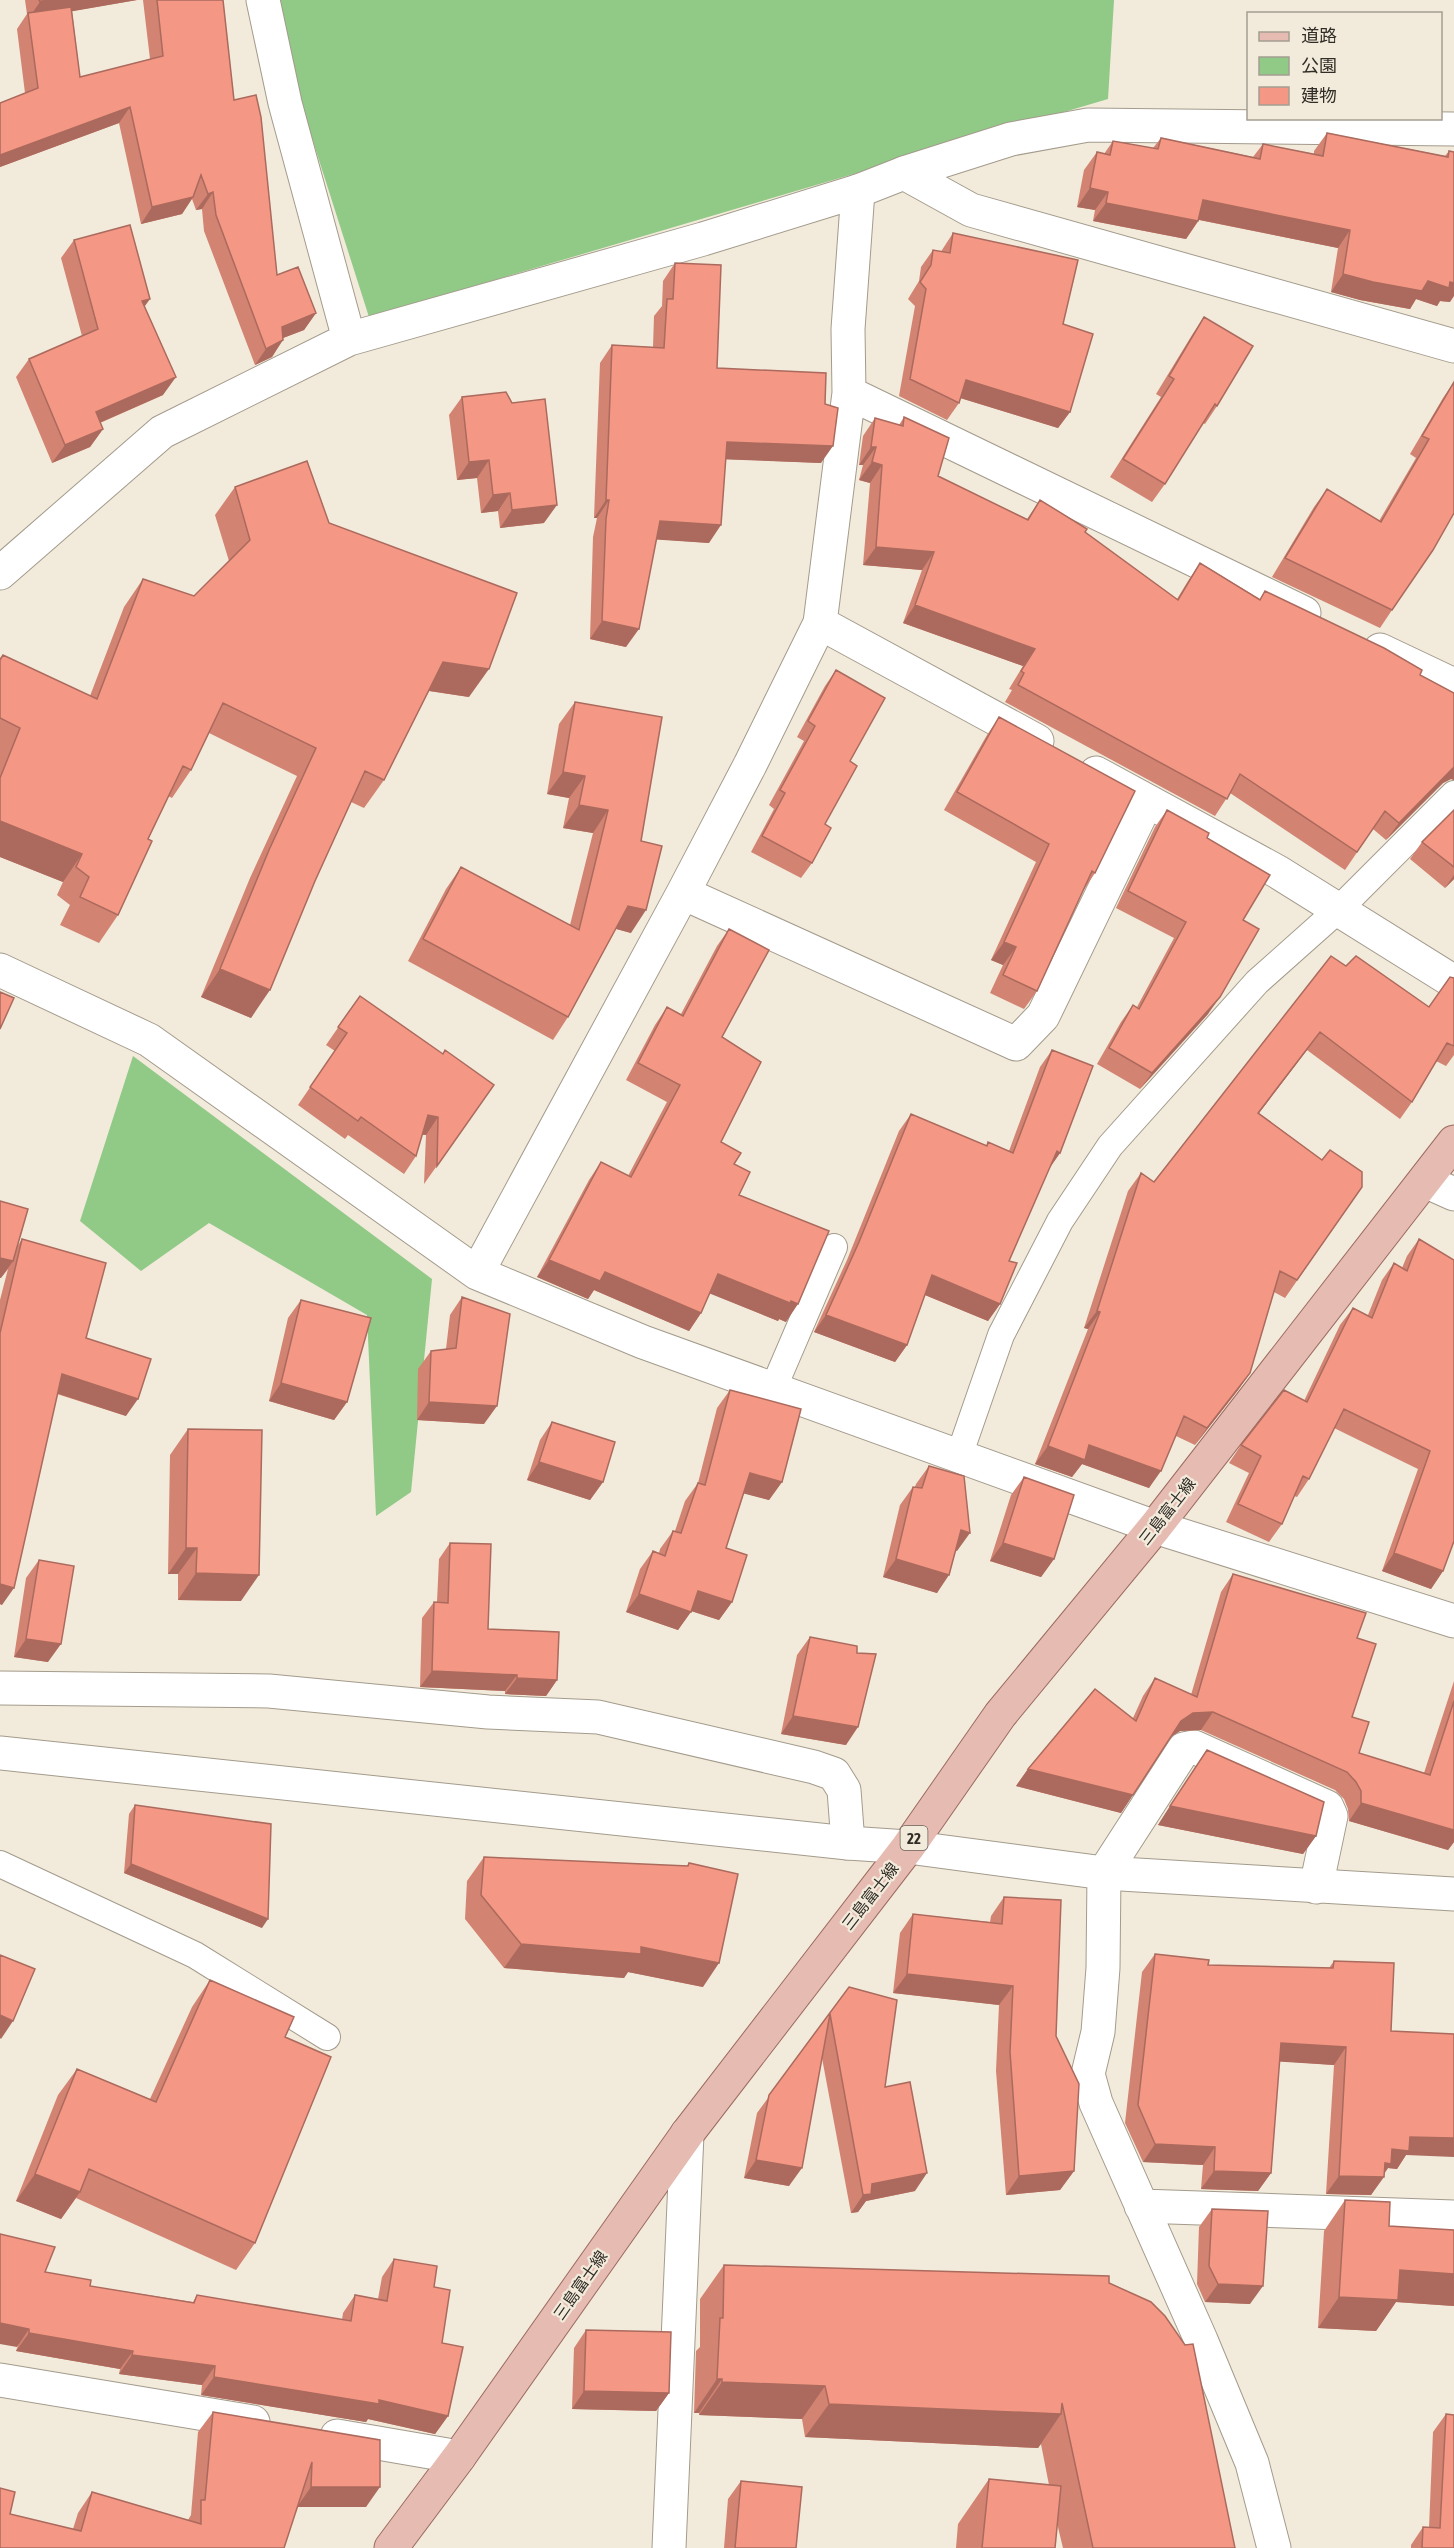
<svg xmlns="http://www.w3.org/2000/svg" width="1454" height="2548" viewBox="0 0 1454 2548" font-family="'Asap Condensed','Noto Sans JP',sans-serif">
<rect width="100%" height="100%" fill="#f2eada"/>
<!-- green -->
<path fill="#91c987" d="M268,0H1114L1108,99L369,317Z
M133,1056L432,1279L411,1492L376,1516L367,1315L209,1223L141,1271L80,1221Z"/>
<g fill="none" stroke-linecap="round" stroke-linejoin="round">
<!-- lane casing -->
<g stroke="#a39b8c" stroke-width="28">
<path id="lane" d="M773,1389L834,1247
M959,1456L1001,1335L1060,1221L1110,1146L1257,982L1339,909L1454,794
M0,1864L195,1955L327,2037"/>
</g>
<!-- street casing -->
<g stroke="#a39b8c" stroke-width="35">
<path id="street" d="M263,0L285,103L349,339
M904,173L971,210L1454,346
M849,393L1304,613
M0,573L162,432L349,339L703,239L858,191L848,329L849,393L820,623L750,765L683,893L477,1273
M820,623L1037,741
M1380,650L1454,685
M1096,773L1278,872L1454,982
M683,893L1016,1044L1043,1016L1147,801
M0,970L149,1040L477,1273L643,1342L1155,1527L1454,1621
M1425,1181L1454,1194
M0,1688L269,1691L488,1712L598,1717L814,1767L834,1774L844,1790L848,1843
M1141,2206L1454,2217
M0,2380L253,2422
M337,2436L459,2457
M669,2548L687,2134
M1274,2548L1252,2463L1201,2340L1096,2103L1088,2074L1098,2032L1103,1968L1104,1873L1184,1749L1194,1747L1327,1807L1331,1816L1316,1887"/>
</g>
<!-- secondary casing -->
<g stroke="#a39b8c" stroke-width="35">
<path id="secondary" d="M858,191L904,173L1011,139L1088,125L1454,129
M0,1753L848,1843L908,1847L1104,1873L1454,1894"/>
</g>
<!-- primary casing -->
<g stroke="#9c6b60" stroke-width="35">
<path id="primary" d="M391,2548L459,2457L687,2134L908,1847L1000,1715L1155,1527L1454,1142"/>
</g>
<!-- lane -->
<use href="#lane" stroke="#fff" stroke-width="26"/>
<!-- street -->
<use href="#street" stroke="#fff" stroke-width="33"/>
<!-- secondary -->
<use href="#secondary" stroke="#fff" stroke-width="33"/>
<!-- primary -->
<use href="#primary" stroke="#e6bbb2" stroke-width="33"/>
</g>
<!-- wall -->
<path fill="#d28372" d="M25,0H137L72,11L80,77L150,59L143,0H223L234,100L277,275L316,313L304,330L283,338L272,357L255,365L204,231L202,209L196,210L192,199L182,214L141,224L119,123L0,167V103L25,93L17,29L27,14Z
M1327,133L1445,156L1449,151L1450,302L1440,301L1437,306L1416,299L1410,309L1360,300L1331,292L1338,248L1199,220L1186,239L1093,221L1095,210L1077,207L1084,170L1097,152L1104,154L1113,141L1153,148L1161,138L1253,157L1263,144L1314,154V151Z
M953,233L1063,324L1070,412L1058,428L960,398L959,403L947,420L899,396L915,306L908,299L919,281L921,267L933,250L941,252L942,250Z
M74,240L145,307L163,395L100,423L103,429L90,447L52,463L16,377L29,359L82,336L61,258Z
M675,263L717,368L821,463L726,459L709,543L656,539L626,647L590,639L593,537L597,518H594L600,363L612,345L653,347L654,316L662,306L663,281Z
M1204,317L1217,406L1205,424L1203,423L1165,484L1152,502L1110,477L1161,397L1156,394L1192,335Z
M1454,382L1392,610L1380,628L1272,577L1314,507L1327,489L1379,521L1416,458L1410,454L1443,398Z
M462,397L544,523L500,528L498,511L481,513L477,478L457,480L449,415Z
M904,417L938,476L1027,519L1040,500L1177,599L1188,581L1200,563L1260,599L1265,591L1454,693V780L1451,779L1443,783L1386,840L1373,829L1345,870L1230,793L1215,816L1005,702L1012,690L1009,689L1023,666L903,623L922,570L863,565L870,483L859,480L863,465H859L863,436L875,418L899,425Z
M235,487L329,523L469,697L429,691L384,780L364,808L351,802L251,1018L201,997L250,878L297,776L209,733L191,770L172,798L168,796L148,839L118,915L99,943L60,925L70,905L57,895L63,882L0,857V658L3,655L90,696L124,607L143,579L194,596L229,561L215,515Z
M836,670L850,761L825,824L812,863L801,878L751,852L774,809L769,805L804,741L797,737L825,686Z
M575,702L641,841L631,933L616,929L568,1017L553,1040L408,961L446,889L461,867L570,925L593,833L563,828L569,798L547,794L559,724Z
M999,717L1095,873L1083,891L1037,991L1024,1009L990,993L1003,965L991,960L1036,862L944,810L987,735Z
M1167,810L1207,838L1243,920L1208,1014L1140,1089L1097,1064L1121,1022L1133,1005L1137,1007L1174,938L1116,908L1155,827Z
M1454,810V879L1445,888L1410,859L1422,842Z
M729,929L722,1037L721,1142L734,1164L739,1195L786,1322L779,1319L778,1321L710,1293L701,1313L689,1331L594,1290L588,1299L537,1277L589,1180L601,1162L628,1176L667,1102L626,1080L655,1025L667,1007L681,1014L717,946Z
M1346,966L1429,1007L1454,978V1055L1446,1066L1436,1061L1412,1102L1400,1119L1307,1050L1259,1113L1322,1160L1362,1187L1285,1298L1274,1292L1250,1373L1238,1390L1195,1445L1176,1436L1149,1488L1082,1464L1072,1477L1035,1464L1088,1329L1084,1328L1128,1191L1141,1173L1154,1182Z
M360,996L443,1054L494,1085L424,1184L426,1135H422L416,1156L404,1174L348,1135L345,1139L298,1105L335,1051L326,1045Z
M1052,1050L1060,1153L1049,1169L1009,1261L1000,1304L988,1321L925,1295L907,1345L895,1362L814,1332L847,1260L899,1131L911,1114L986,1146L988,1142L1009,1151L1040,1067Z
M22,1239L86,1338L126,1416L57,1394L2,1605L0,1604V1300L8,1269L1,1278L17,1247Z
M1419,1239L1443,1571L1431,1589L1382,1571L1418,1469L1334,1428L1309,1479L1297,1497L1294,1496L1282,1524L1269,1542L1226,1522L1249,1473L1229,1463L1241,1445L1304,1401L1340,1325L1353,1308L1368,1315L1382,1280L1394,1263L1402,1268L1407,1256Z
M462,1297L484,1424L417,1420L418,1369L431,1351L446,1349L450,1315Z
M301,1300L347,1402L334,1420L269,1401L288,1318Z
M730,1390L782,1482L769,1500L744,1493L726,1548L732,1602L719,1620L691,1611L678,1630L626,1612L640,1569L653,1551L659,1553L660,1549L673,1531H675L685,1501L698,1483L717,1408Z
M552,1422L603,1482L590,1500L527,1480L540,1440Z
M188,1429L241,1601L178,1600V1574H168L170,1455Z
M929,1466L957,1551L956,1550L937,1593L883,1577L900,1505L913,1487H915L916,1484Z
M1024,1477L1054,1559L1041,1577L990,1561L1011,1495Z
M450,1543L488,1629L557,1680L546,1696L505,1694V1691L420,1687L422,1618L434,1602H437L439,1559Z
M39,1560L48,1662L14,1657L26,1578Z
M1233,1574L1357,1638L1352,1717L1359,1753L1424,1773L1454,1681V1842L1448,1850L1349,1821L1348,1809L1344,1799L1335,1790L1201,1730L1180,1731L1170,1737L1121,1813L1016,1786L1028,1769L1133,1718L1143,1696L1155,1678L1191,1695L1221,1592Z
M810,1637L857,1653L846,1745L781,1734L797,1655Z
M1207,1750L1316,1836L1303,1854L1158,1825Z
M135,1805L262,1928L124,1873L129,1814Z
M484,1857L687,1866L689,1863L703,1987L628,1972L624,1978L504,1968L465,1919L467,1881Z
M1004,1897L1056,2036L1074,2171L1060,2190L1006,2195L996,2071L999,2005L893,1993L900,1933L913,1914L990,1922L991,1916Z
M1155,1954L1208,1965L1329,1968L1334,1961L1391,2031L1406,2155L1397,2169L1388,2168L1371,2195L1326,2194L1334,2065L1279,2061L1271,2173L1258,2191L1201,2189L1203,2165L1143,2162L1125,2123L1142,1972Z
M210,1980L285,2037L255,2243L236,2270L76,2198L61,2219L16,2201L58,2095L77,2069L150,2099L192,2007Z
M849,1987L885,2087L915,2191L866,2201L858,2212L851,2213L822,2058L789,2186L744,2178L757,2113Z
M1345,2200L1389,2226L1454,2230V2306L1396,2302L1376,2331L1318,2328L1324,2231Z
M1212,2209L1250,2304L1205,2302L1197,2284L1199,2227Z
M394,2259L434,2287L442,2343L448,2416L435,2434L368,2419L366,2422L201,2395L202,2385L119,2374L120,2369L16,2351L45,2272L90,2286L193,2302L197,2295L342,2320L343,2313L355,2295L378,2299L382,2277Z
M724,2265L1109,2283L1235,2548H1063L1057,2523L1055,2548H956L958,2524L989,2479L1049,2485L1041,2444L1038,2448L805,2437L802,2419L699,2415V2413H694L696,2351L700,2347V2299Z
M586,2330L669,2393L656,2411L572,2409L574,2348Z
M213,2412L380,2440L366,2507H297L284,2548H0L10,2514L73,2529L78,2513L92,2492L188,2520L191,2515L198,2432Z
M1446,2414L1454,2548H1411V2545L1423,2527L1429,2528L1433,2432Z
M741,2481L796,2548H724L728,2499Z"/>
<!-- shaded-wall -->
<path fill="#ab6a5d" d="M54,0H137L28,19L40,2Z
M130,107L119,123L0,167V155Z
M1090,188L1108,192L1095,210L1077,207Z
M213,192L202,209L196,210L208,194Z
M193,197L182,214L141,224L152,207Z
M1203,200L1350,230L1338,248L1190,218Z
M1106,203L1198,221L1186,239L1093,221Z
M1343,274L1454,283V296L1450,302L1440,301L1437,306L1416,299L1410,309L1360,300L1331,292Z
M150,299L137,317L142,301Z
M316,313L304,330L270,343L282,327Z
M283,340L272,357L255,365L266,349Z
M176,377L163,395L83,430L96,412Z
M966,380L1070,412L1058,428L954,396Z
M103,429L90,447L52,463L65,445Z
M727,442L833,446L821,463L715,459Z
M871,447H876L863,465H859Z
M489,460L477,478L457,480L469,462Z
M872,462L882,465L870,483L859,480Z
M510,493L498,511L481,513L493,495Z
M606,500H609L597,518H594Z
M557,505L544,523L500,528L512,510Z
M660,521L721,525L709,543L648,539Z
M876,547L934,552L922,570L863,565Z
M915,605L1035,649L1023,666L903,623Z
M602,621L639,629L626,647L590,639Z
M443,662L489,669L469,697L423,690Z
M1454,767V780L1451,779L1443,783L1386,840L1399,823Z
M563,772L585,776L569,798L547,794Z
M579,805L608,810L593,833L563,828Z
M0,821L82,854L63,882L0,857Z
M1454,875V879L1445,888Z
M628,906L646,910L631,933L613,928Z
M1004,942L1016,947L1003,965L991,960Z
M220,969L270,990L251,1018L201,997Z
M1220,997L1208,1014L1140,1089L1152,1073Z
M1320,1032L1307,1050L1246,1130L1258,1113Z
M428,1115L438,1117L426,1135L415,1133Z
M1057,1151L1060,1153L1048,1170Z
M0,1258L13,1261L1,1278H0Z
M549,1260L605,1272L701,1313L689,1331L594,1290L588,1299L537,1277Z
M718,1274L791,1301L798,1304L786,1322L779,1319L778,1321L706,1292Z
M932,1275L1000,1304L988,1321L920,1293Z
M1097,1311L1100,1312L1088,1329L1084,1328Z
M826,1315L907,1345L895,1362L814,1332Z
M1250,1373L1238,1390L1195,1445L1207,1428Z
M62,1374L138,1399L126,1416L50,1391Z
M281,1383L347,1402L334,1420L269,1401Z
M429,1402L497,1406L484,1424L417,1420Z
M1089,1445L1161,1471L1149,1488L1082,1464L1072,1477L1035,1464L1048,1446Z
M539,1462L603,1482L590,1500L527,1480Z
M750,1473L782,1482L769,1500L738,1492Z
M961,1530L970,1533L957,1551L949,1548Z
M1003,1543L1054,1559L1041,1577L990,1561Z
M186,1548H197L178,1574H168Z
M1394,1553L1443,1571L1431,1589L1382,1571Z
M896,1559L949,1575L937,1593L883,1577Z
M196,1573L259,1575L241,1601L178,1600Z
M0,1584L14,1588L2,1605L0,1604Z
M698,1591L732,1602L719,1620L685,1609Z
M639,1594L691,1612L678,1630L626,1612Z
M26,1639L61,1644L48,1662L14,1657Z
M432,1671L517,1675L505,1691L420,1687Z
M517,1678L557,1680L546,1696L505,1694Z
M1213,1712L1201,1730L1180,1731L1169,1738L1181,1721L1193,1713Z
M793,1716L858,1727L846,1745L781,1734Z
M1028,1769L1133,1795L1121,1813L1016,1786Z
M1361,1803L1454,1830V1842L1448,1850L1349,1821Z
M1170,1806L1316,1836L1303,1854L1158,1825Z
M131,1864L268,1919L262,1928L124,1873Z
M521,1944L641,1947L719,1963L703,1987L628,1972L624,1978L504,1968Z
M907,1974L1013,1986L999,2005L893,1993Z
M0,2015L13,2021L1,2039L0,2038Z
M1281,2043L1346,2047L1334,2065L1268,2061Z
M1410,2137L1454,2138V2157L1406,2155L1397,2169L1388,2168L1381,2177H1384L1371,2195L1326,2194L1339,2176L1392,2149Z
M1155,2144L1215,2147L1203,2165L1143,2162Z
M756,2160L802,2168L789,2186L744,2178Z
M1074,2171L1060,2190L1006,2195L1019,2176Z
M1214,2171L1271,2173L1258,2191L1201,2189Z
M927,2173L915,2191L866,2201L858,2212L851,2213L863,2195L872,2184Z
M35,2174L80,2192L61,2219L16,2201Z
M1400,2270L1454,2274V2306L1396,2302L1376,2331L1318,2328L1339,2297Z
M1218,2284L1263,2286L1250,2304L1205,2302Z
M0,2323L29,2329L17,2347L0,2344Z
M29,2333L133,2351L120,2369L16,2351Z
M132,2355L215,2366L202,2385L119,2374Z
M214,2377L379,2400L448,2416L435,2434L368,2419L366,2422L201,2395Z
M717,2379H722L699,2413H694Z
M722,2382L825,2386L802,2419L699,2415Z
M584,2391L669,2393L656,2411L572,2409Z
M829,2404L1061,2414L1038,2448L805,2437Z
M311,2487H380L366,2507H297Z"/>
<!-- building -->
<path fill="#f49885" stroke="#ab6a5d" stroke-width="1.5" d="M39,0H54L40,2Z
M157,0H223L234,100L256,95L261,117L277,275L298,267L316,313L282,327L283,340L266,349L216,215L213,192L208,194L201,175L193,197L152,207L130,107L0,155V103L38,88L28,13L71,7L80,77L163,56Z
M1327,133L1448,157L1449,151L1454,152V283L1450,282L1449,288L1428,281L1422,291L1373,282L1343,274L1350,230L1203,200L1198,221L1106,203L1108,192L1090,188L1097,152L1110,155L1113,141L1158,149L1161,138L1260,159L1263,144L1323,156Z
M130,225L150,299L142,301L176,377L96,412L103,429L65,445L29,359L98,329L74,240Z
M953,233L1078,260L1063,324L1093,334L1070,412L966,380L959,403L910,379L926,289L920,282L931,265L933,250L950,253Z
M675,263L721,265L717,368L826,373L825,404L838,408L833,446L727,442L721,525L660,521L639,629L602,621L606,519L609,500H606L612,345L664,348L667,299H673Z
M1204,317L1253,346L1217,406L1215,404L1165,484L1123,459L1174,379L1169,376Z
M1454,382V513L1433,550L1392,610L1285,558L1327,489L1381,522L1429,439L1422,436Z
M506,392L512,403L545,399L557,505L512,510L510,493L493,495L489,460L469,462L462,397Z
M904,417L949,438L938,476L1028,520L1040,500L1087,529L1085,532L1178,600L1200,563L1260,600L1265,591L1384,648L1422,670L1420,675L1454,693V767L1399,823L1385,811L1357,852L1240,774L1227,799L1018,685L1024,673L1021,671L1035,649L915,605L934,552L876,547L882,465L872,462L876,447H871L875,418L903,426Z
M307,461L329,523L517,593L489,669L443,662L384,780L365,771L315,881L270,990L220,969L269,850L316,748L223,703L191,770L183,766L148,839L152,841L118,915L80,897L89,877L76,867L82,854L0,821V778L20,728L0,718V660L3,655L97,699L143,579L194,596L250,540L235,487Z
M836,670L885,698L850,761L857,766L825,824L831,828L812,863L762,836L785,793L780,790L815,726L808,721Z
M575,702L662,717L641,841L662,846L646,910L628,906L568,1017L423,939L461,867L579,930L608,810L579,805L585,776L563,772Z
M999,717L1135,791L1095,873L1092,871L1037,991L1003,975L1016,947L1004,942L1049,844L957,792Z
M1167,810L1209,833L1207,838L1270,875L1243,920L1259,929L1220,997L1152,1073L1109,1048L1133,1005L1139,1009L1186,922L1128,891Z
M1454,810V867L1422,842Z
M729,929L769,950L722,1037L761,1062L721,1142L741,1153L734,1164L750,1172L739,1195L829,1231L798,1304L791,1301L790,1303L718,1274L701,1313L605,1272L600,1281L549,1260L601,1162L631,1177L680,1085L638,1063L667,1007L683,1016Z
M1331,956L1346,966L1356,956L1429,1007L1450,977L1454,978V1046L1447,1043L1412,1102L1320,1032L1258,1113L1322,1160L1330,1150L1362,1172V1187L1297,1280L1280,1271L1250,1373L1207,1428L1184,1416L1161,1471L1089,1445L1085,1460L1048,1446L1100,1312L1097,1311L1141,1173L1154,1182Z
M0,992L14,998L0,1029Z
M360,996L443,1054L445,1050L494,1085L437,1166L438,1117L428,1115L416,1156L361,1117L358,1121L310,1087L347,1033L338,1027Z
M1052,1050L1093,1066L1060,1153L1057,1151L1009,1261L1017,1263L1000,1304L932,1275L907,1345L826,1315L859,1242L911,1114L987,1146L988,1142L1013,1153Z
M0,1201L28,1209L13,1261L0,1258Z
M22,1239L106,1263L86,1338L151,1359L138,1399L62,1374L14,1588L0,1584V1333Z
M1419,1239L1454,1260V1541L1443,1571L1394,1553L1430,1451L1344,1409L1309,1479L1303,1476L1282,1524L1238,1504L1261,1456L1241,1445L1284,1390L1307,1402L1353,1308L1372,1318L1394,1263L1407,1271Z
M462,1297L510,1314L497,1406L429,1402L431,1351L456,1348Z
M301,1300L371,1318L347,1402L281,1383Z
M730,1390L801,1409L782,1482L750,1473L726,1548L747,1555L732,1602L698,1591L691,1612L639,1594L653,1551L665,1556L673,1531L681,1533L698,1483L705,1485Z
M552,1422L615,1442L603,1482L539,1462Z
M188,1429L262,1430L259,1575L196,1573L197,1548H186Z
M929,1466L964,1476L970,1533L961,1530L949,1575L896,1559L913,1487L922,1488Z
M1024,1477L1074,1495L1054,1559L1003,1543Z
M450,1543L491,1544L488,1629L559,1632L557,1680L517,1678V1675L432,1671L434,1602L448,1603Z
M39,1560L74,1566L61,1644L26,1639Z
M1233,1574L1366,1613L1357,1638L1376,1644L1352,1717L1369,1722L1359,1753L1430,1775L1454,1701V1830L1361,1803V1791L1356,1782L1347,1772L1213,1712L1193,1713L1181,1721L1133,1795L1028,1769L1095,1689L1136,1721L1155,1678L1197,1697Z
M810,1637L857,1646V1653L876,1654L858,1727L793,1716Z
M1207,1750L1324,1802L1316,1836L1170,1806Z
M135,1805L271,1824L268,1919L131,1864Z
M484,1857L688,1866L689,1863L738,1874L719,1963L641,1947V1954L521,1944L481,1895Z
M1004,1897L1061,1900L1056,2036L1079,2084L1074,2171L1019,2176L1010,2052L1013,1986L907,1974L913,1914L1002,1924Z
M1155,1954L1209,1960L1208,1965L1333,1968L1334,1961L1394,1963L1391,2031L1454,2034V2138L1410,2137L1409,2151L1392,2149L1391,2164L1385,2163L1384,2177L1339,2176L1346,2047L1281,2043L1271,2173L1214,2171L1215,2147L1155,2144L1138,2105Z
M0,1955L35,1969L13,2021L0,2015Z
M210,1980L294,2017L285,2037L331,2057L255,2243L89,2169L80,2192L35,2174L77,2069L156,2102Z
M849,1987L897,2000L885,2087L910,2082L927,2173L872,2184L871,2194L863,2195L830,2014L802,2168L756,2160L769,2095Z
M1345,2200L1390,2202L1389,2226L1454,2230V2274L1400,2270L1398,2300L1339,2297Z
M1212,2209L1268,2211L1263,2286L1218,2284L1209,2266Z
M0,2234L55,2247L45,2272L91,2280L90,2286L194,2303L197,2295L351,2321L355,2295L387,2301L394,2259L437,2266L434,2287L450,2290L442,2343L463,2347L448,2416L379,2400V2404L214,2377L215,2366L132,2355L133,2351L29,2333V2329L0,2323Z
M724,2265L1109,2276V2283L1151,2302L1165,2316L1185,2345L1193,2344L1235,2548H1093L1062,2403L1061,2414L829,2404L825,2386L722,2382V2379H717L720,2318H723Z
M586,2330L671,2332L669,2393L584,2391Z
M213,2412L380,2440V2487H311L312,2462L284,2548H0V2488L15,2492L10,2514L81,2531L92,2492L201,2524V2500H205Z
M1446,2414L1454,2415V2548H1422L1423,2527L1440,2528Z
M989,2479L1061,2486L1055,2548H982Z
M741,2481L802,2487L796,2548H735Z"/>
<g text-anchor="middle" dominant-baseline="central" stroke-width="4.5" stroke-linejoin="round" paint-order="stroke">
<!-- shield labels -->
<rect fill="#f2eada" stroke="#6a665d" stroke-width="1.5" x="900.5" y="1826" width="27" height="24" rx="4.5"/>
<g font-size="15" font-weight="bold" fill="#302d27">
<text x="914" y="1838">22</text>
</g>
<!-- street labels -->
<g font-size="16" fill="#302d27" stroke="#f2eada">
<text transform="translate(1167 1511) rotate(-52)">三島富士線</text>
<text transform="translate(870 1896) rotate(-52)">三島富士線</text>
<text transform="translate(580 2285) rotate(-55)">三島富士線</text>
</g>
</g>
<!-- legend -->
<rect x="1247" y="12" width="195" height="108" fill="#f2eada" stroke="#a49e92" stroke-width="1.5"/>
<rect x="1259" y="32" width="30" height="9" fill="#e6bbb2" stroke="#a49e92" stroke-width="1.5"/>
<text x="1301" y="42" font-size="18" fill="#302d27">道路</text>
<rect x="1259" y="57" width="30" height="18" fill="#91c987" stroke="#a49e92" stroke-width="1.5"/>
<text x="1301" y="72" font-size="18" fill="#302d27">公園</text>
<rect x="1259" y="87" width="30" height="18" fill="#f49885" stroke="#a49e92" stroke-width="1.5"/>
<text x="1301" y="102" font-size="18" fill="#302d27">建物</text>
</svg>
